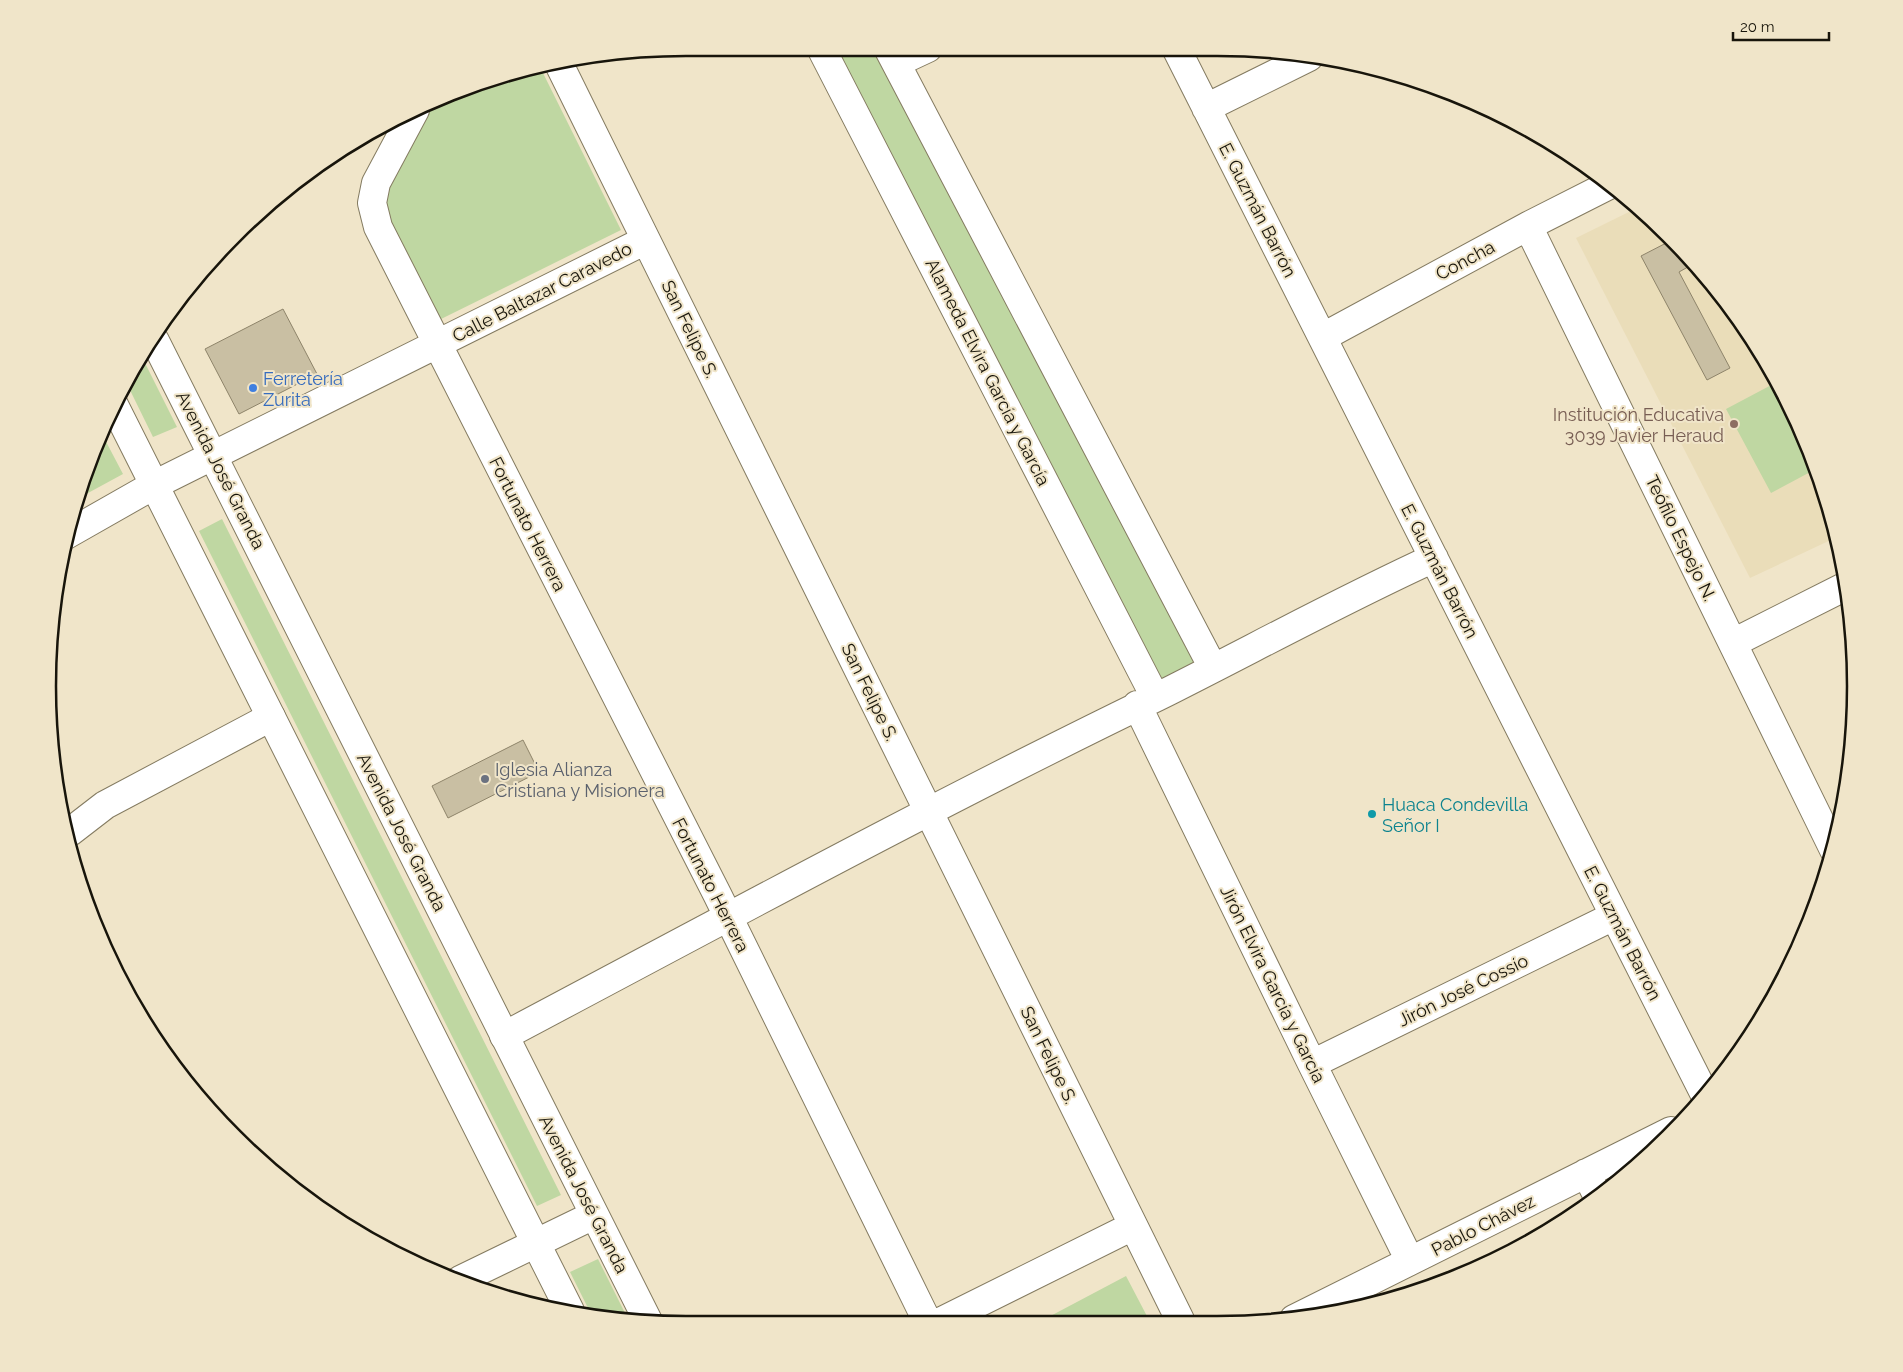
<svg xmlns="http://www.w3.org/2000/svg" width="1903" height="1372" viewBox="0 0 1903 1372" font-family="Raleway,sans-serif">
<rect width="100%" height="100%" fill="#f0e5c9"/>
<!-- built -->
<path fill="#eaddb9" d="M1639,207L1697,265L1770,367L1822,481L1835,538L1750,578L1576,238Z"/>
<!-- green -->
<path fill="#bfd7a2" d="M834,48H872L1199,666L1161,682Z
M540,67L621,230L439,320L387,220L385,204L387,183L431,102L441,96L520,69Z
M143,359L177,427L153,437L127,384Z
M1777,382L1816,469L1771,493L1726,409Z
M102,434L123,474L77,499Z
M222,519L561,1195L537,1206L199,531Z
M598,1259L629,1321L591,1314L570,1272Z
M1126,1276L1149,1320L1041,1321Z"/>
<!-- building -->
<path fill="#c9bfa3" stroke="#8e846a" d="M1672,240L1695,263L1679,272L1730,368L1707,380L1641,256Z
M283,309L317,374L239,414L205,349Z
M523,740L539,772L448,818L432,786Z"/>
<g fill="none" stroke-linecap="round" stroke-linejoin="round">
<!-- minor casing -->
<g stroke="#847b61" stroke-width="30">
<path id="minor" d="M821,48L1155,697
M888,48L1213,668
M1176,48L1705,1095
M896,63L928,48
M559,64L1180,1320
M1206,108L1309,57
M415,110L376,183L372,203L378,227L717,894L927,1321
M1528,226L1834,850
M1323,337L1528,226L1609,185
M66,535L154,485L646,240
M1733,643L1846,586
M1137,705L1312,1064L1410,1261
M70,832L105,805L271,717
M504,1036C721,921 936,804 1157,697C1249,651 1340,601 1434,558
M1312,1064L1614,916
M1586,1173L1598,1197
M460,1280L594,1215
M1294,1319L1671,1131
M942,1321L1133,1226"/>
</g>
<!-- major casing -->
<g stroke="#847b61" stroke-width="30">
<path id="major" d="M155,341L649,1323
M113,403L570,1311"/>
</g>
<!-- minor -->
<use href="#minor" stroke="#fff" stroke-width="28"/>
<!-- major -->
<use href="#major" stroke="#fff" stroke-width="28"/>
</g>
<!-- markers -->
<circle fill="#3f7fe0" stroke="#f0e5c9" stroke-width="2" cx="253" cy="388" r="5"/>
<circle fill="#8d6e63" stroke="#f0e5c9" stroke-width="2" cx="1734" cy="424" r="5"/>
<circle fill="#6b7280" stroke="#f0e5c9" stroke-width="2" cx="485" cy="779" r="5"/>
<circle fill="#0f9aa8" stroke="#f0e5c9" stroke-width="2" cx="1372" cy="814" r="5"/>
<g text-anchor="middle" dominant-baseline="central" stroke-width="4" stroke-linejoin="round" paint-order="stroke">
<!-- street labels -->
<g font-size="18" fill="#18150b" stroke="#f0e5c9">
<text transform="translate(1258 210) rotate(63)">E. Guzmán Barrón</text>
<text transform="translate(1465 260) rotate(-28)">Concha</text>
<text transform="translate(542 292) rotate(-27)">Calle Baltazar Caravedo</text>
<text transform="translate(690 329) rotate(64)">San Felipe S.</text>
<text transform="translate(988 372) rotate(63)">Alameda Elvira García y García</text>
<text transform="translate(221 470) rotate(63)">Avenida José Granda</text>
<text transform="translate(528 524) rotate(63)">Fortunato Herrera</text>
<text transform="translate(1681 538) rotate(64)">Teófilo Espejo N.</text>
<text transform="translate(1440 571) rotate(63)">E. Guzmán Barrón</text>
<text transform="translate(870 692) rotate(64)">San Felipe S.</text>
<text transform="translate(402 832) rotate(63)">Avenida José Granda</text>
<text transform="translate(711 885) rotate(63)">Fortunato Herrera</text>
<text transform="translate(1623 933) rotate(63)">E. Guzmán Barrón</text>
<text transform="translate(1273 984) rotate(64)">Jirón Elvira García y García</text>
<text transform="translate(1463 990) rotate(-26)">Jirón José Cossío</text>
<text transform="translate(1049 1055) rotate(64)">San Felipe S.</text>
<text transform="translate(584 1194) rotate(63)">Avenida José Granda</text>
<text transform="translate(1483 1225) rotate(-27)">Pablo Chávez</text>
</g>
<!-- shop labels -->
<g font-size="18" fill="#366cbe" stroke="#f0e5c9" text-anchor="start">
<text x="263" y="378">Ferretería<tspan x="263" dy="21">Zurita</tspan></text>
</g>
<!-- education labels -->
<g font-size="18" fill="#785e54" stroke="#f0e5c9" text-anchor="end">
<text x="1724" y="414">Institución Educativa<tspan x="1724" dy="21">3039 Javier Heraud</tspan></text>
</g>
<!-- worship labels -->
<g font-size="18" fill="#5b616d" stroke="#f0e5c9" text-anchor="start">
<text x="495" y="769">Iglesia Alianza<tspan x="495" dy="21">Cristiana y Misionera</tspan></text>
</g>
<!-- culture labels -->
<g font-size="18" fill="#0d838f" stroke="#f0e5c9" text-anchor="start">
<text x="1382" y="804">Huaca Condevilla<tspan x="1382" dy="21">Señor I</tspan></text>
</g>
</g>
<!-- crop -->
<path d="M0 0H1903V1372H0ZM686 56H1217A630 630 0 0 1 1847 686V686A630 630 0 0 1 1217 1316H686A630 630 0 0 1 56 686V686A630 630 0 0 1 686 56Z" fill="#f0e5c9" fill-rule="evenodd"/>
<path fill="none" stroke="#18150b" stroke-width="2.5" d="M686 56H1217A630 630 0 0 1 1847 686V686A630 630 0 0 1 1217 1316H686A630 630 0 0 1 56 686V686A630 630 0 0 1 686 56Z"/>
<!-- scale -->
<path d="M1733 32v8h96v-8" fill="none" stroke="#18150b" stroke-width="2.5"/>
<text x="1740" y="32" font-size="15" fill="#18150b" stroke="#f0e5c9" stroke-width="4" paint-order="stroke">20 m</text>
</svg>
